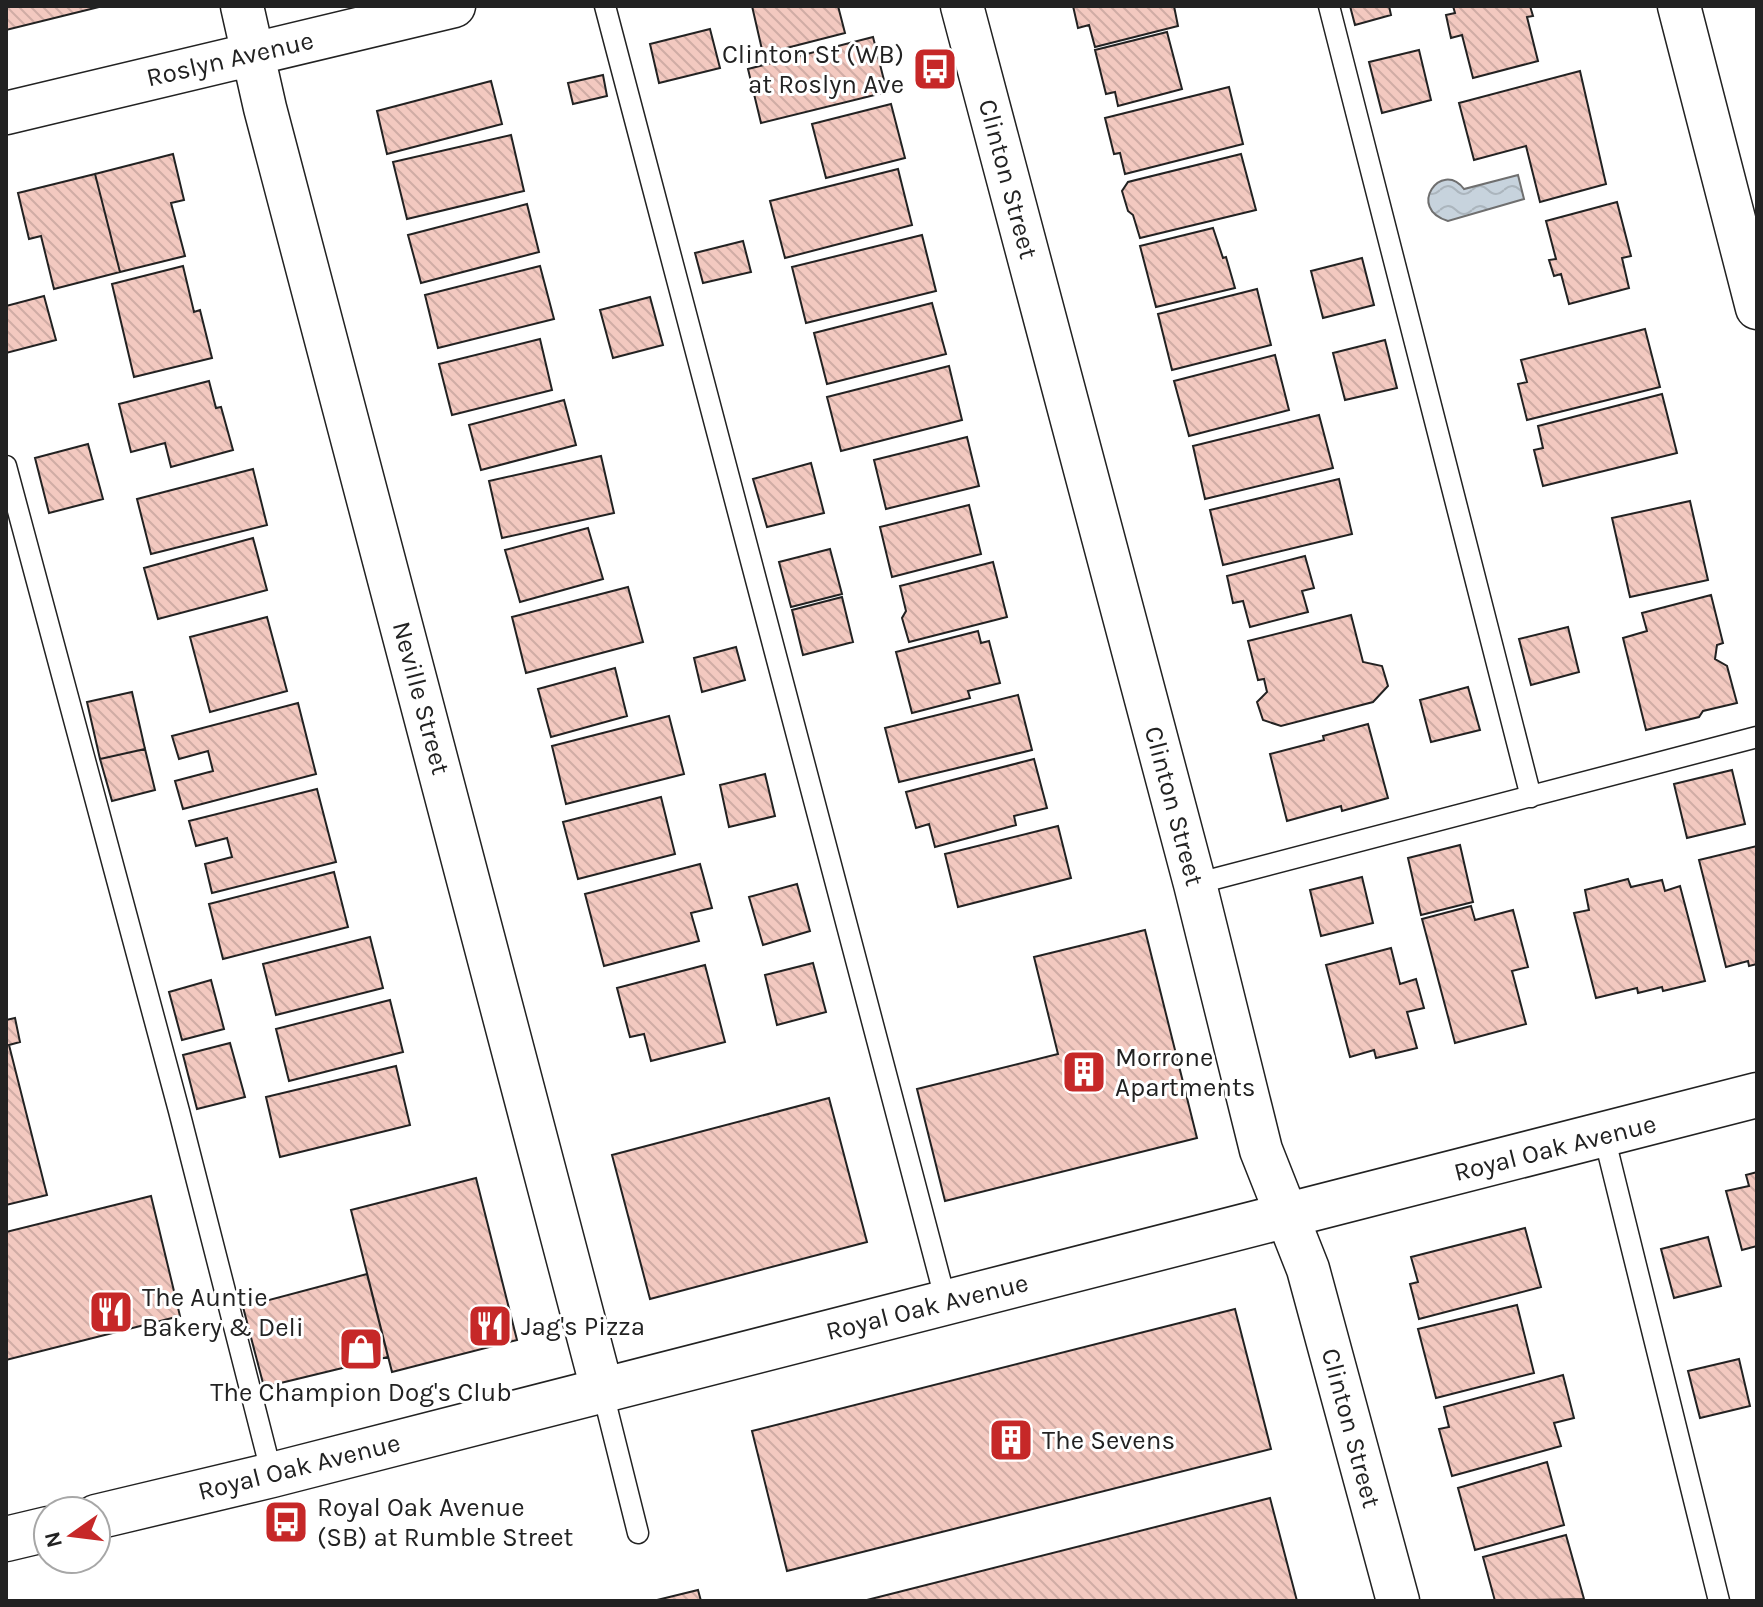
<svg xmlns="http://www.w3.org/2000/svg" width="1763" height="1607" viewBox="0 0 1763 1607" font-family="Karla,sans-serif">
<defs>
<pattern id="water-waves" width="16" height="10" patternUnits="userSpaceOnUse" patternTransform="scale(2)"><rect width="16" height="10" fill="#c7d3dd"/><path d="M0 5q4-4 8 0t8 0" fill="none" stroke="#abb5bd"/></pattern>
<pattern id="building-back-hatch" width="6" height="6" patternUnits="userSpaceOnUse" patternTransform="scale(2)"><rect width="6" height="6" fill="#f3c9c0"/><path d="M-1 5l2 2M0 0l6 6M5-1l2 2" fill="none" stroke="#d0aca5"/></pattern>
</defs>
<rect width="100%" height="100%" fill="#fff"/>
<!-- water -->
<path fill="url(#water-waves)" stroke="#6f6f6f" stroke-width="2" d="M1518,175L1524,199L1448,221C1406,209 1441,159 1464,189Z"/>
<!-- building -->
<path fill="url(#building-back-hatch)" stroke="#222" stroke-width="2" d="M6,6H103L6,30Z
M752,6H838L845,33L763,54Z
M1073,6H1174L1178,26L1095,47L1089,25L1078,28Z
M1350,6H1389L1391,15L1355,25Z
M1453,6H1530L1533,16L1527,17L1538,61L1473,78L1462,35L1451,38L1446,15L1455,13Z
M710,29L720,68L659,83L650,44Z
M1167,32L1182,89L1118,106L1115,92L1106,94L1095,50Z
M873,37L887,92L761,123L748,69Z
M1419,50L1431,100L1382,113L1369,62Z
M1580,71L1606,184L1540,202L1526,146L1474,160L1459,103Z
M603,75L607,96L573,104L568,83Z
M491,81L502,124L387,154L377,111Z
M1229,87L1243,144L1125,174L1120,153L1114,154L1105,118Z
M891,104L905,158L826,178L812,124Z
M511,135L524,191L407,219L393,162Z
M173,154L184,200L171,203L185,256L120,272L95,174Z
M1241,154L1256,210L1140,238L1133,215L1128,211L1122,191L1128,182Z
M898,169L912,225L785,258L770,201Z
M95,174L120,272L54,289L41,236L29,239L18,193Z
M1617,202L1631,256L1622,258L1629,288L1569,304L1561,274L1554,276L1549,260L1556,259L1546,221Z
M527,204L539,252L421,283L408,235Z
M1213,228L1223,258L1226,257L1235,288L1156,307L1140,246Z
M922,235L936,291L806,323L792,267Z
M743,241L751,272L703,283L695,253Z
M1362,258L1374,305L1323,318L1311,271Z
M183,266L194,312L200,310L212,358L134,377L112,284Z
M540,266L554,319L438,348L425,295Z
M1257,289L1271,345L1172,370L1158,314Z
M44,296L56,340L6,353V306Z
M650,297L663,345L613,358L600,310Z
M932,303L946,354L827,384L814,333Z
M1645,329L1660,387L1527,420L1518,384L1527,382L1521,360Z
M540,339L552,390L452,415L439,364Z
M1385,340L1397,388L1345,400L1333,353Z
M1275,355L1289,410L1189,436L1174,381Z
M949,366L962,420L841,451L827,397Z
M209,381L216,408L221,407L233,450L171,467L165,443L131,452L119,404Z
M1662,394L1677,453L1543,486L1534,450L1543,448L1538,426Z
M564,400L576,445L481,470L469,425Z
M1319,415L1333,468L1205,499L1193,446Z
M967,437L979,486L886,509L874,460Z
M88,444L103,499L49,513L35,458Z
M601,456L614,513L502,538L489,481Z
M811,463L824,513L767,527L753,479Z
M253,469L267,525L151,554L137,499Z
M1339,479L1352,534L1223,565L1210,510Z
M1690,501L1708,580L1630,597L1612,518Z
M969,505L981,554L892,577L880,527Z
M588,528L603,579L520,602L505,550Z
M253,538L267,590L158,619L144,568Z
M830,549L842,594L791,607L779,562Z
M1305,556L1314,588L1302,591L1308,612L1250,627L1243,601L1233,603L1227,576Z
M993,562L1007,617L909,642L902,618L906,611L900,586Z
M628,587L643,642L526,673L512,617Z
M1711,595L1723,643L1717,645L1715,659L1727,666L1737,703L1703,711L1699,717L1646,730L1623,638L1647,631L1642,613Z
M842,597L853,642L803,655L792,610Z
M1351,615L1363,662L1382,666L1388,686L1373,702L1281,726L1263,720L1257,702L1267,692L1264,679L1258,680L1248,641Z
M267,617L287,691L210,712L190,637Z
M1568,627L1579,672L1531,685L1519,639Z
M978,631L981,643L989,641L1000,683L968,691L970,698L912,713L896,652Z
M736,647L745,680L702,692L694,658Z
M615,668L627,716L551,737L538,689Z
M1468,687L1480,730L1431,742L1420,700Z
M132,692L145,749L100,759L87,702Z
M1018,695L1032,750L899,782L885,728Z
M298,703L316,774L183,809L175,781L213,771L208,751L179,759L172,736Z
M669,716L684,774L566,804L552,746Z
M1368,724L1388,798L1342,811L1341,806L1287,821L1270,754L1324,740L1323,736Z
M145,749L155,790L112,801L100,759Z
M1034,759L1047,808L1014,816L1016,825L935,847L929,824L916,828L906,792Z
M1732,770L1745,824L1687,838L1674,784Z
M765,774L775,816L729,827L720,785Z
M317,789L336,862L212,893L205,864L232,857L227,838L196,846L189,821Z
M661,797L675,854L578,879L563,822Z
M1058,826L1071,878L958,907L945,854Z
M1460,845L1473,902L1421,915L1408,858Z
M1757,846V964L1749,966L1748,961L1726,967L1699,860Z
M700,864L712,908L691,913L699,941L604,966L585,894Z
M334,872L348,927L223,959L209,904Z
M1362,877L1373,923L1321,936L1310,890Z
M1628,879L1631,887L1662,880L1665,891L1680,886L1705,981L1663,991L1662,987L1638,993L1637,988L1596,998L1574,913L1589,910L1585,890Z
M797,884L810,931L763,945L749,897Z
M1471,906L1475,920L1513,910L1528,967L1512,971L1526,1024L1455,1043L1422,919Z
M1145,930L1197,1138L945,1201L917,1089L1058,1054L1034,957Z
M370,937L383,988L276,1015L263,964Z
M1391,948L1400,984L1416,979L1424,1008L1407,1012L1417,1048L1376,1058L1374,1050L1350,1057L1326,965Z
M813,963L826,1012L777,1025L765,975Z
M705,965L725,1042L651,1061L644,1034L630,1037L617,988Z
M211,980L224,1029L182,1040L169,992Z
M390,1000L403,1052L289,1081L276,1029Z
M15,1018L20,1042L9,1045L47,1195L6,1205V1020Z
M230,1043L245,1097L197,1109L183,1055Z
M396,1066L410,1125L280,1157L266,1097Z
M829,1098L867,1242L650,1299L612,1155Z
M1757,1172V1246L1742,1250L1726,1191L1749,1186L1746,1175Z
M476,1178L517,1340L392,1372L351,1210Z
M151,1196L180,1316L6,1360V1232Z
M1525,1228L1541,1287L1419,1319L1410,1284L1418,1282L1411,1257Z
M1708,1237L1721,1286L1674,1298L1661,1249Z
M367,1274L388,1357L264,1387L243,1307Z
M1517,1305L1534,1373L1436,1398L1418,1329Z
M1235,1309L1271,1449L787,1571L752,1431Z
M1739,1359L1750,1406L1700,1418L1688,1371Z
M1563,1375L1574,1418L1554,1423L1561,1446L1452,1476L1439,1429L1449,1427L1444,1407Z
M1547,1462L1564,1525L1475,1550L1458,1488Z
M1270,1498L1297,1601H863Z
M1566,1535L1584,1599L1495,1601L1483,1557Z
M698,1590L701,1601H653Z"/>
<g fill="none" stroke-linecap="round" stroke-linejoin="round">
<!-- lane casing -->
<g stroke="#222" stroke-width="23">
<path id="lane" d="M605,6L946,1302
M1329,6L1531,797
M6,466L179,1111L272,1475
M1195,884L1757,737
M1604,1136L1719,1601
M602,1389L638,1533"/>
</g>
<!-- street casing -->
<g stroke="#222" stroke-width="45">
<path id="street" d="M242,6L265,108L602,1389
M962,6L1195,884L1261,1150L1308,1269L1398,1601
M1679,6L1757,308
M6,113L454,6"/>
</g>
<!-- secondary casing -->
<g stroke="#222" stroke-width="47">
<path id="secondary" d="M96,1517L272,1475L1757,1095
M6,1539L48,1529"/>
</g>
<!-- lane -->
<use href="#lane" stroke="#fff" stroke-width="20"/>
<!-- street -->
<use href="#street" stroke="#fff" stroke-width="42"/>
<!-- secondary -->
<use href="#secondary" stroke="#fff" stroke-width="44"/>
</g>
<!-- icons -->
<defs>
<g id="bus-square" transform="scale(2.3)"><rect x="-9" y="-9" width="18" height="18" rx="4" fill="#c62828" stroke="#fff"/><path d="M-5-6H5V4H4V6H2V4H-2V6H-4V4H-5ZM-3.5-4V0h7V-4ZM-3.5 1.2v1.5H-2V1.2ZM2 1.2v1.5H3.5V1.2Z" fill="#fff"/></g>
<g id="building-square" transform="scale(2.3)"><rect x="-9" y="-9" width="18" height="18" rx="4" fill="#c62828" stroke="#fff"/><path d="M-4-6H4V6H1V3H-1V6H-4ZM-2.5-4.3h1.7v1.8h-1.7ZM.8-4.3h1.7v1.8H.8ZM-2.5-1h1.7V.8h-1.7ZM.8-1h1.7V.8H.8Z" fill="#fff"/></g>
<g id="restaurant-square" transform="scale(2.3)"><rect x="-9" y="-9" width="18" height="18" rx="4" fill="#c62828" stroke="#fff"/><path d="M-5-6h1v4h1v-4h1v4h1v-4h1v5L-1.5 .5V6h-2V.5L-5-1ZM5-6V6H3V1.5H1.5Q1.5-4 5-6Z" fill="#fff"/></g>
<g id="shop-square" transform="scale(2.3)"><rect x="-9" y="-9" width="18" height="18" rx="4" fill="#c62828" stroke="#fff"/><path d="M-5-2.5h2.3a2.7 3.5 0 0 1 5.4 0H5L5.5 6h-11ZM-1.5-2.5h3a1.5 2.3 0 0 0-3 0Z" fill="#fff"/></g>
</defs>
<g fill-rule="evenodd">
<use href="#bus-square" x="935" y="69"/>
<use href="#building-square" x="1084" y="1072"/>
<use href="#restaurant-square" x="111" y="1312"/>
<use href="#restaurant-square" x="490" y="1326"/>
<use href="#shop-square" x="361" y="1349"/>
<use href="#building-square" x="1011" y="1440"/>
<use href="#bus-square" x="286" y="1522"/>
</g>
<g text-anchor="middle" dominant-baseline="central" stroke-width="6" stroke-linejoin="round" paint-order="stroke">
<!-- poi labels -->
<g font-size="26" fill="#222" stroke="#fff" text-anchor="start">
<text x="904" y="54" text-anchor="end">Clinton St (WB)<tspan x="904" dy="30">at Roslyn Ave</tspan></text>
<text x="1115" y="1057">Morrone<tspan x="1115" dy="30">Apartments</tspan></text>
<text x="142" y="1297">The Auntie<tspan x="142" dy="30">Bakery &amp; Deli</tspan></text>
<text x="521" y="1326">Jag's Pizza</text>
<text x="361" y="1392" text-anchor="middle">The Champion Dog's Club</text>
<text x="1042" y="1440">The Sevens</text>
<text x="317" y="1507">Royal Oak Avenue<tspan x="317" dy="30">(SB) at Rumble Street</tspan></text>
</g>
<!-- street labels -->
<g font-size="26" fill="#222" stroke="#fff">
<text transform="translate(230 59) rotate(-13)">Roslyn Avenue</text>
<text transform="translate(1008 179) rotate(75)">Clinton Street</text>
<text transform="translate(421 698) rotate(75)">Neville Street</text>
<text transform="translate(1174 806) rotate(75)">Clinton Street</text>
<text transform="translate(1555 1148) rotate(-14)">Royal Oak Avenue</text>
<text transform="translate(927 1307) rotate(-14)">Royal Oak Avenue</text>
<text transform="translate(1351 1428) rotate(75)">Clinton Street</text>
<text transform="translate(299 1467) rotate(-14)">Royal Oak Avenue</text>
</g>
</g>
<!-- border -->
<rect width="1763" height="1607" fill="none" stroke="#222222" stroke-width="16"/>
<!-- north arrow -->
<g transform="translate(72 1535) rotate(256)"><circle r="38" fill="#ffffff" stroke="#a7a7a7" stroke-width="2"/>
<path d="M0-6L14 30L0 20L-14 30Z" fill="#c62828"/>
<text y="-12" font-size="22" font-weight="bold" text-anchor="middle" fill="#222222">N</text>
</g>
</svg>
